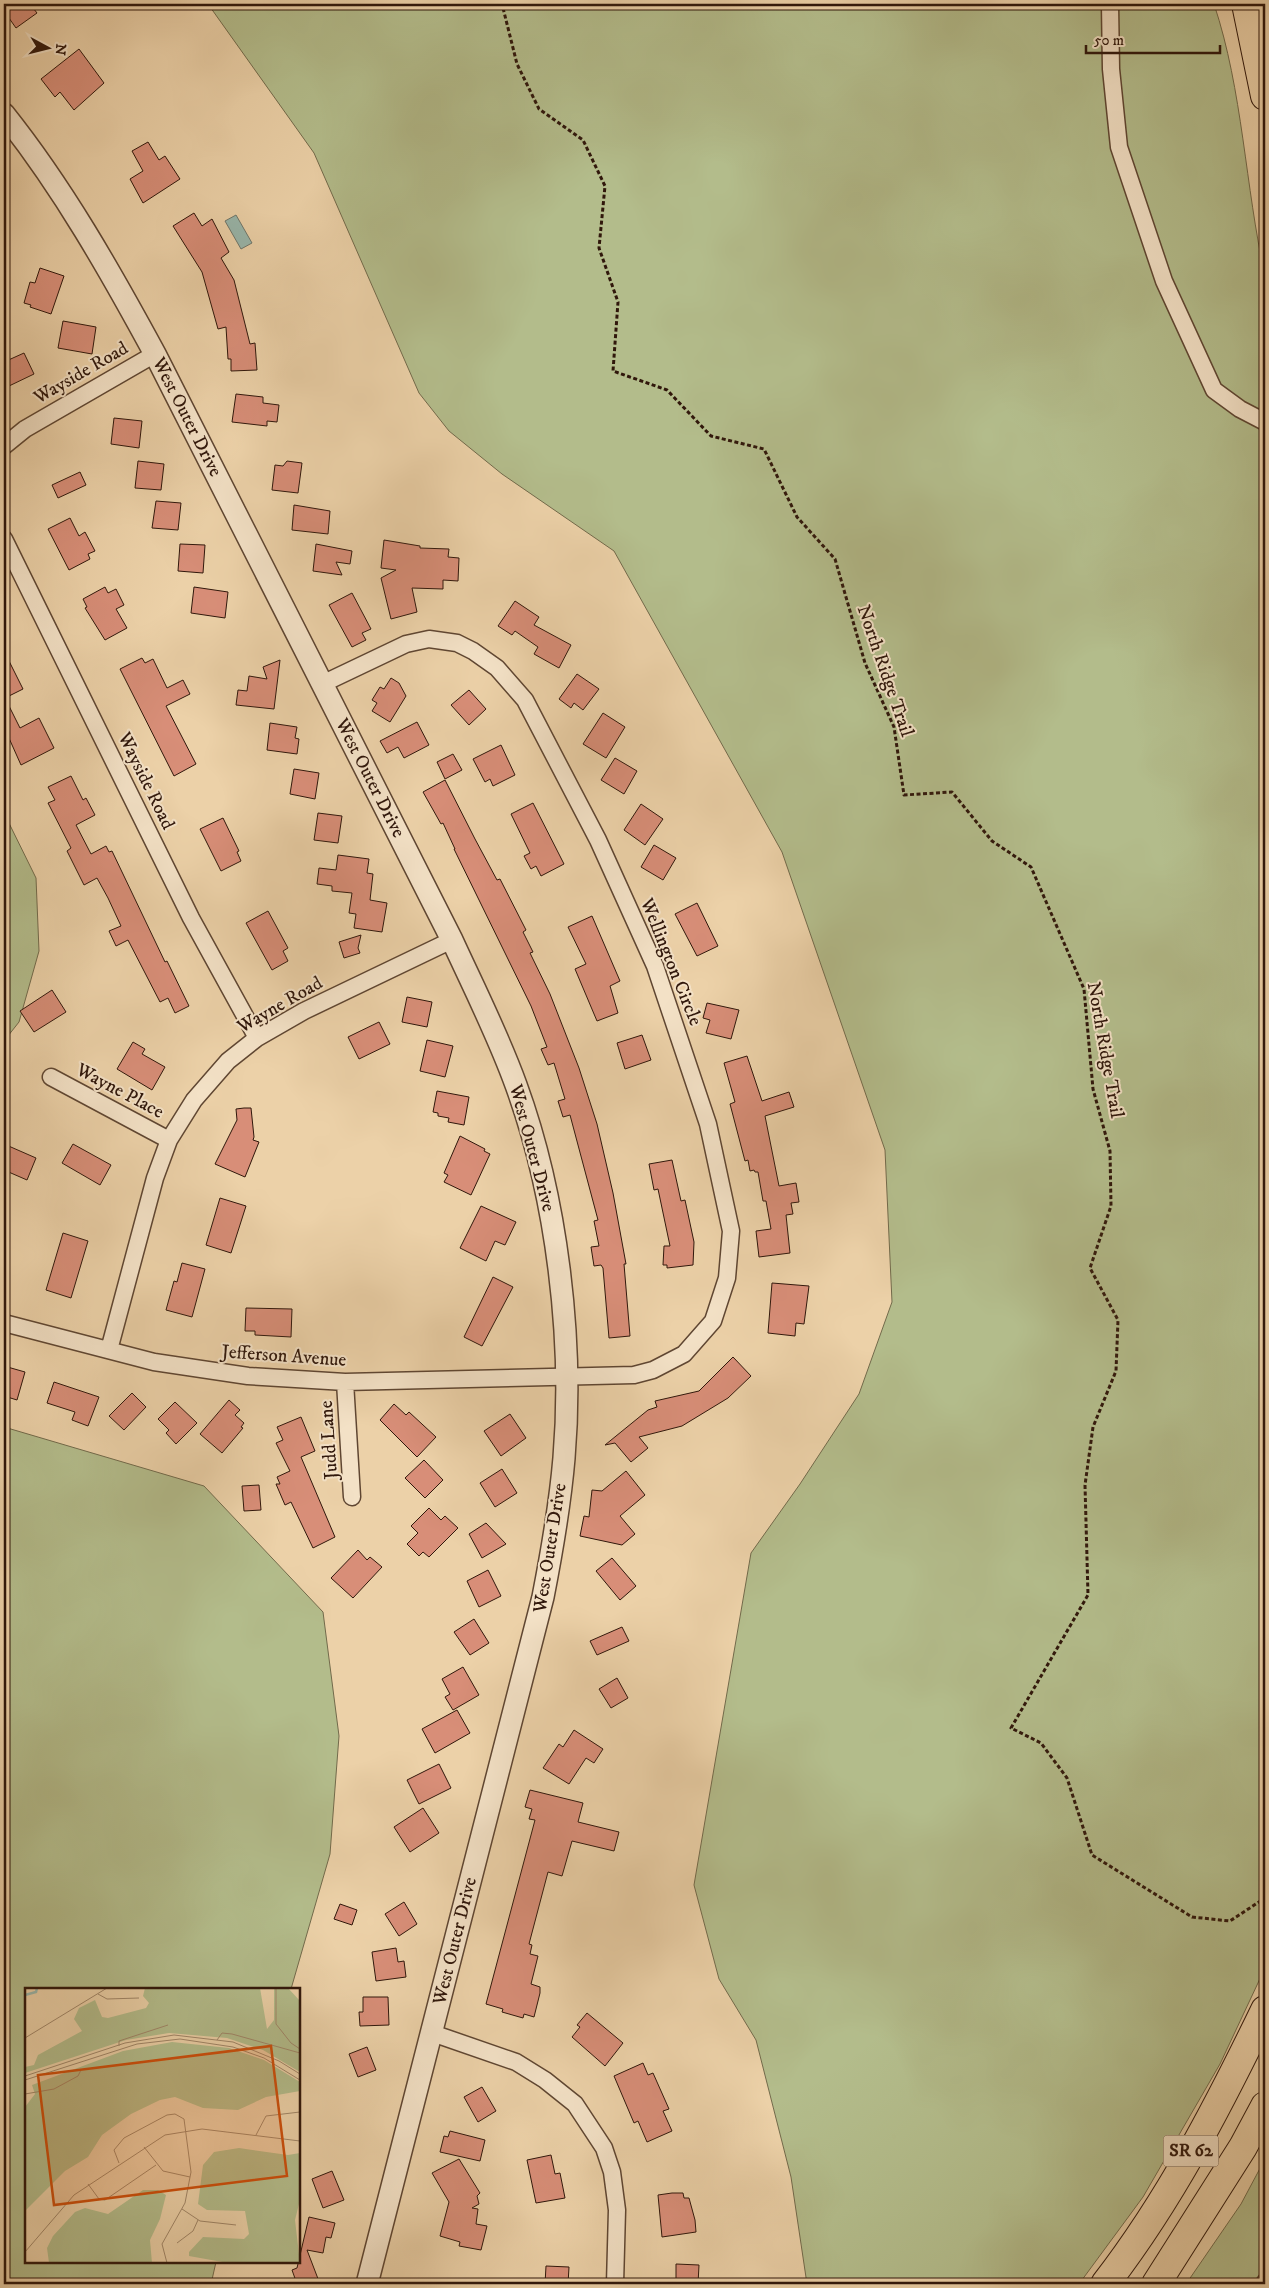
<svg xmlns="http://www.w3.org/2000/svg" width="1269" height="2288" viewBox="0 0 1269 2288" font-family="'IM FELL DW Pica',serif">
<rect width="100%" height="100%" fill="#ecd1a8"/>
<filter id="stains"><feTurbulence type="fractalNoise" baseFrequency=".004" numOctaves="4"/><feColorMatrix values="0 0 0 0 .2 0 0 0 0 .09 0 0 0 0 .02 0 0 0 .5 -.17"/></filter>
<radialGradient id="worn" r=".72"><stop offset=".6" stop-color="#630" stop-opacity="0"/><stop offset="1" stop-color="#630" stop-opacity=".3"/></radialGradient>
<!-- green -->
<path fill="#b3bc8b" stroke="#726a4b" d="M208,4H1214C1243,91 1245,186 1265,276V1968L1220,2064L1143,2197L1079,2284H807L791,2177L756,2040L719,1979L694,1885L751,1553L800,1484L859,1394L892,1302L885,1150L782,852L614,551L502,474L449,431L419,393L314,153Z
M4,813L36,878L39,951L19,1022L4,1041Z
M4,1427L204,1486L323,1612L339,1736L330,1854L291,1989H26V2262H216L211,2284H4Z
M1265,2159V2284H1186L1241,2204Z"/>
<!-- water -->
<path fill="#99b7ac" stroke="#6f776c" d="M236,215L252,243L241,249L225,221Z"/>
<!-- building -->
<path fill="#d88e78" stroke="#30170b" d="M4,4H30L37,13L16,28L4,11Z
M79,49L104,83L74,110L60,92L55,97L41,79Z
M148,142L159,160L165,156L180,179L143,203L130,179L143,171L132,151Z
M194,213L202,226L212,219L229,252L221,258L234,280L250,344L255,343L257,370L231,371V359H228L226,327L218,329L202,272L173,226Z
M40,268L64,276L51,314L30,307L31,305L24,303L30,282L35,283Z
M63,321L96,327L92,354L58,348Z
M24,353L34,374L9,386L8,384L4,386V362Z
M236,394L263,397V403L279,405L277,422L267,421V426L232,422Z
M114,418L142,421L139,448L111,444Z
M138,461L164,464L161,490L135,488Z
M287,461L302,463L298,493L272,490L275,465L283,466Z
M80,472L86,485L58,498L52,485Z
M156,501L181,503L178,530L152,528Z
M294,505L330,511L328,534L292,530Z
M70,518L79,536L85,532L95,551L88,554L90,559L69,570L48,529Z
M384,540L420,546V548L449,549L448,557L459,558L458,581L443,580V589L412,588L417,612L391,619L381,578L396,570L381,568Z
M180,544L205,545L203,573L178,571Z
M316,544L352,551L350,564L336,562L342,575L313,571Z
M105,587L108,593L116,589L124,605L116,609L127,628L105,640L85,608L87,607L83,599Z
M194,587L228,592L225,618L191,613Z
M352,593L371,629L362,633L366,640L352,647L329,605Z
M515,601L539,617L534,625L571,645L559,668L534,654L538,647L515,631L512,635L498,626Z
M4,651L23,689L5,698L20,728L39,718L54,748L21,765L4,727Z
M142,658L145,663L153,659L167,688L183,680L190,694L166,706L196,764L174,776L120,669Z
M280,660L274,709L236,705L238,690L247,691L249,676L267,679L263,667Z
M577,674L599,689L583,710L574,703L571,708L559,699Z
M391,678L399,683L406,696L390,722L372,711L377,703L372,700L380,687L384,689Z
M469,690L486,709L469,725L451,705Z
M603,713L625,727L606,758L583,744Z
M417,722L429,745L404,758L398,747L387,753L380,741Z
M270,723L297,727L295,738L299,739L297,754L267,750Z
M501,745L515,775L493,786L490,779L485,782L473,759Z
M453,754L462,770L445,779L437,762Z
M615,758L637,771L624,794L601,780Z
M294,769L319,773L315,799L290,794Z
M71,776L83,800L86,798L95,815L76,825L91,854L106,846L109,852L112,851L165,962L167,961L189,1006L175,1013L168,998L160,1002L128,940L116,946L109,931L121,926L108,898L97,878L84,885L67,851L71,848L48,803L55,800L48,787Z
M445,780L475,839L497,880L500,879L526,930L523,932L533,952L530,953L550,994L579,1068L597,1124L613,1193L626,1264H624L630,1336L609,1338L603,1268L601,1265L594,1266L591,1247L599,1246L594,1221L598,1220L570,1115L563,1117L558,1101L565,1099L554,1063L548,1065L541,1049L547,1047L531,1006L454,849H455L443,823L441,824L423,792Z
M533,803L564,864L541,876L536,866L531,869L524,856L530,853L511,814Z
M641,804L663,819L645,845L624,830Z
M318,813L342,816L338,843L314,840Z
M223,818L239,851L237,852L241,861L221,871L200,829Z
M654,845L676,858L663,880L641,867Z
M338,855L369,859L367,873L373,874L370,900L387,903L382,932L354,928L356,914L349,913L352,893L332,891V886L317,884L319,868L336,870Z
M697,903L718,946L697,956L675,914Z
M268,911L288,948L283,951L288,961L272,970L246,923Z
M592,916L620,981L610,986L618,1013L597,1021L575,969L586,964L568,927Z
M361,935L358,948L360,953L344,958L339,942Z
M52,990L66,1012L34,1032L20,1011Z
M407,997L432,1002L427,1027L402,1022Z
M707,1003L739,1010L731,1039L706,1033L710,1020L703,1018Z
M379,1022L390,1044L359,1059L348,1037Z
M642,1035L651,1060L625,1069L617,1043Z
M427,1040L453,1046L445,1077L420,1071Z
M133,1042L145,1049L142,1054L165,1067L152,1090L117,1069Z
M747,1056L762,1101L789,1092L794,1107L765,1116L779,1186L796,1183L799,1202L791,1203L793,1214L786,1215L790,1253L759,1257L756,1231L771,1229L766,1201H763L758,1172H755L754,1170L750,1171L748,1160L745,1161L730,1104L735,1102L724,1063Z
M437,1091L469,1097L464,1125L448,1122L449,1118L438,1116V1113L433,1112Z
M244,1108H251L254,1137L253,1140L259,1142L245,1177L215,1164L237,1120L236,1109Z
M460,1136L485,1149L484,1151L490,1154L471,1195L444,1182L448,1175L444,1173Z
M4,1144L36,1158L27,1180L4,1170Z
M73,1144L111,1165L100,1185L62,1163Z
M672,1160L681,1201L685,1200L694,1242L693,1265L667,1268V1265H663L664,1246H670L658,1189L654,1190L649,1164Z
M220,1198L246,1206L231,1253L206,1245Z
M481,1206L516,1222L505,1245L495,1241L486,1261L460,1248Z
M63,1233L88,1241L71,1298L46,1290Z
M182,1263L205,1269L192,1317L166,1310L174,1281L177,1282Z
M493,1277L513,1287L482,1346L464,1337Z
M772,1283L809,1286L804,1324L796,1323L795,1336L768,1333Z
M246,1308L292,1309L291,1337L255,1335V1331H245Z
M733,1357L751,1376L728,1398L682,1426L639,1437L648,1448L631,1462L615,1443L605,1445L648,1410L657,1407L655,1401L699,1391Z
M4,1366L25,1372L17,1400L4,1396Z
M54,1382L99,1397L88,1426L72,1420L75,1412L47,1403Z
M132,1393L146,1407L124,1430L109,1416Z
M229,1400L240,1410L235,1415L244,1423L241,1427L243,1428L222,1453L200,1434Z
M175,1402L197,1423L176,1444L166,1433L169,1430L158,1419Z
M394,1404L406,1415L409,1412L436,1437L417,1457L380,1420Z
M510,1414L526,1438L501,1456L484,1431Z
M301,1417L315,1451L301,1457L335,1537L313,1548L291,1502L285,1505L276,1484H280L277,1477L290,1471L276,1443L283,1440L277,1427Z
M424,1460L443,1480L425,1498L405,1478Z
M502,1469L517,1493L495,1507L480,1483Z
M626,1471L645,1495L620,1516L635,1534L622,1545L580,1536L584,1516L589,1517L592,1490L602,1491Z
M259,1485L261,1510L244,1511L242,1486Z
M429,1508L441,1520L445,1516L458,1528L429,1557L423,1552L419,1556L407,1544L418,1533L411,1526Z
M486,1523L506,1544L482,1558L469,1534Z
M358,1550L367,1560L370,1557L382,1567L353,1598L331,1578Z
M612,1558L636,1586L620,1600L596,1571Z
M488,1570L501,1596L479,1607L467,1581Z
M474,1619L489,1643L470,1655L454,1632Z
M622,1627L629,1641L597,1655L590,1641Z
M463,1667L479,1695L453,1710L445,1697L450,1694L442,1679Z
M617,1678L628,1698L611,1708L599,1689Z
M457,1710L470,1733L435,1753L422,1729Z
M574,1730L603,1749L594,1763L586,1758L569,1784L543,1768L559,1744L563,1747Z
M439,1764L451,1788L419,1804L407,1780Z
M530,1790L583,1803L578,1822L619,1832L614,1851L572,1841L562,1876L548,1872L529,1944L532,1945L530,1954L538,1956L531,1984L540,1987V1993L534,2017L524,2014L523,2018L502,2012L503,2009L486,2004L535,1820L529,1819L532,1809L525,1807Z
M423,1808L439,1833L410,1852L394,1827Z
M404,1902L417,1924L399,1936L385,1914Z
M340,1904L357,1910L352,1925L334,1919Z
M396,1948L398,1962L404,1961L406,1977L376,1981L372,1952Z
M363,1997H388L389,2025L360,2026L359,2012H363Z
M587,2013L623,2043L605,2066L572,2037L580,2027L577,2025Z
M367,2047L376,2070L358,2077L349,2054Z
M643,2063L648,2075L653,2073L669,2109L663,2111L672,2131L647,2142L638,2121L634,2123L614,2076Z
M482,2087L496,2111L478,2122L464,2097Z
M450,2131L485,2140L480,2161L440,2152L444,2136L448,2137Z
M551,2155L555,2174L560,2173L565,2198L536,2203L527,2160Z
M459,2159L480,2193L477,2196L479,2204L472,2208L478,2209L476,2224L487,2226L481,2250L459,2246L460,2242L440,2236L449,2202L432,2173Z
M332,2171L344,2200L323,2208L312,2179Z
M672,2193H683L684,2198H689L695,2220L696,2232L662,2237L658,2195Z
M309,2217L335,2223L331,2238L326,2237L323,2253L307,2250L320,2284H297L292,2270L297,2268Z
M676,2264L699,2265L698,2284H676Z
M546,2266L569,2267L568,2284H545Z"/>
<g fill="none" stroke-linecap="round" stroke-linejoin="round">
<!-- minor casing -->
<g stroke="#5f4632" stroke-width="19">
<path id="minor" d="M1110,4L1111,69L1119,147L1164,281L1214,390L1240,409L1265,422
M4,446L25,429L155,354
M4,539L191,918L257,1038
M51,1077L169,1140
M4,1323L154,1362L248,1376L345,1382L634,1375L653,1370L684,1354L713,1321L727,1278L731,1231L708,1124L655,966L598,840L525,700L497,668L473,651L457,643L429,639L406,644L322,684
M109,1350L155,1178L169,1140L194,1100L228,1061L257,1038L304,1011L452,940
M345,1382L352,1497
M432,2033L516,2062L545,2080L575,2104L604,2148L612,2172L617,2210L615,2284
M1264,2284L1265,2282"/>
</g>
<!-- tertiary casing -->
<g stroke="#5f4632" stroke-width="24">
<path id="tertiary" d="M4,114C63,188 110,271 155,354L452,940C474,988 498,1035 516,1085C557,1197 574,1340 564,1458C560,1505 552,1551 543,1597L367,2284"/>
</g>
<!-- trunk casing -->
<g stroke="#30170b" stroke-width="30">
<path id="trunk" d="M1246,4L1265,96
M1105,2284C1170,2200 1219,2105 1265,2010
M1156,2284L1243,2147L1265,2106"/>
</g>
<!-- path -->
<path stroke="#30170b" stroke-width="3" stroke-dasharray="4 2.5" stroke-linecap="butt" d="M447,4L448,7L503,8L517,64L539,109L583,140L605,186L599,248L618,302L613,371L667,390L711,436L764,449L797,517L835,559L865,663L894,727L904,795L952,792L992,841L1031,867L1084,989L1093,1089L1110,1151L1111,1206L1090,1268L1118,1320L1116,1371L1093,1427L1085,1485L1088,1595L1011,1728L1041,1743L1067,1778L1092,1855L1192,1917L1230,1921L1265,1898"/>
<!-- minor -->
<use href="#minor" stroke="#f3e1c6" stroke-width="16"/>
<!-- tertiary -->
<use href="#tertiary" stroke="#f3e1c6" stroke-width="21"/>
<!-- trunk -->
<use href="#trunk" stroke="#ecd1a8" stroke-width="28"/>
</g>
<g text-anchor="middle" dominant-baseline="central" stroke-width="4" stroke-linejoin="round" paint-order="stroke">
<!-- shield labels -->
<rect fill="#f3e1c6" stroke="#6a5443" stroke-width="1" x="1163.5" y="2135.5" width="55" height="31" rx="4"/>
<g font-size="18" font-weight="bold" fill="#30170b">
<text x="1191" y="2151">SR 62</text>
</g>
<!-- street labels -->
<g font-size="19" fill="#30170b" stroke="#f3e1c6">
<text transform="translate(81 373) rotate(-30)">Wayside Road</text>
<text transform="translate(187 417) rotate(63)">West Outer Drive</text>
<text transform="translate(885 671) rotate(71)">North Ridge Trail</text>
<text transform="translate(370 778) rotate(63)">West Outer Drive</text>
<text transform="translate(146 781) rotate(64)">Wayside Road</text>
<text transform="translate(671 962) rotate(68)">Wellington Circle</text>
<text transform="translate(280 1005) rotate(-30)">Wayne Road</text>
<text transform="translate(1105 1050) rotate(80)">North Ridge Trail</text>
<text transform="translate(120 1091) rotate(28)">Wayne Place</text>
<text transform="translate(532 1148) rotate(75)">West Outer Drive</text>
<text transform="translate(284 1356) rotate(4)">Jefferson Avenue</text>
<text transform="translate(329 1440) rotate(-94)">Judd Lane</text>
<text transform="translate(550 1548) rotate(-81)">West Outer Drive</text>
<text transform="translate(455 1941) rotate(-76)">West Outer Drive</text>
</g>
</g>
<!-- overview -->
<g transform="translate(25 1988)">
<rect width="275" height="275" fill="#ecd1a8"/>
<path d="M120,0H235L242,41L249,32V1L263,0L275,13V84L238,62L202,50L144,45L101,52L0,85V79L9,77L13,67L57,43L49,31L54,20L70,12L77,29L83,30L121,20L124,15L118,8ZM147,54L204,60L239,72L275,94V103L241,109L213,122L178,120L150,109L135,112L106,126L77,147L63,169L40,183L0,223V119L10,106L7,97L98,63ZM214,160L263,167L275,165V212L270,232L275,275H203L164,268V264L178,249L219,251L224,246L220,223L182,222L173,216L178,177L189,164ZM118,202H133L141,207L135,231L125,252L127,275H24L22,260L28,248L50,224L60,220L83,226Z" fill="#b3bc8b"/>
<path fill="none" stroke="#99b7ac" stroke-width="2.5" d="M0,7L11,4L12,0"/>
<path fill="none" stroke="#a18769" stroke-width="1" d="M251,0V36L266,55L275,61M73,6L82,11L114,10M0,50L82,0M192,52L197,45L207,46L275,65M94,58V53L143,37M0,88L100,55L149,47L208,54L254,73L275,86M0,92L112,56L155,51L208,59L239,70L275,92M0,106L29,101L53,88L56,82M231,147L241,128L275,124M119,159L138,183L165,189M94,175L89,162L99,150L142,127L150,126L159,131L166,184L160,215L137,256L142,275M63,196L74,211L80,212L131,177M157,221L175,233L211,237M152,255L168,243L173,232M0,264L49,207L140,147L177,141L275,153"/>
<path fill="#cc4f0c" fill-opacity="0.15" stroke="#cc4f0c" stroke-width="2.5" d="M246,58L262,188L29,217L13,87Z"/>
<rect width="275" height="275" fill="none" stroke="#30170b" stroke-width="2.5"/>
</g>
<!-- margin -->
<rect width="1269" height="2288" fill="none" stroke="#ecd1a8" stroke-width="20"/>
<rect x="5" y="5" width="1259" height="2278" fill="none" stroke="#30170b" stroke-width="2.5"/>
<rect x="10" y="10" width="1249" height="2268" fill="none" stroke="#30170b"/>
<!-- north arrow -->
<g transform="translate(48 48) rotate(97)" stroke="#f3e1c6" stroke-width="4" paint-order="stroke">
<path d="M0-4L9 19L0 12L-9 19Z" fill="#30170b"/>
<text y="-8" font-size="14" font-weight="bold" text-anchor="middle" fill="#30170b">N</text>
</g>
<!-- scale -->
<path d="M1086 45v8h134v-8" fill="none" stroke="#30170b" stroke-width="2.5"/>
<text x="1094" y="45" font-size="15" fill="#30170b" stroke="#f3e1c6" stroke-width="4" paint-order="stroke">50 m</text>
<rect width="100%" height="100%" filter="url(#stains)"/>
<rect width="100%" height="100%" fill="url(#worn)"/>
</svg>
